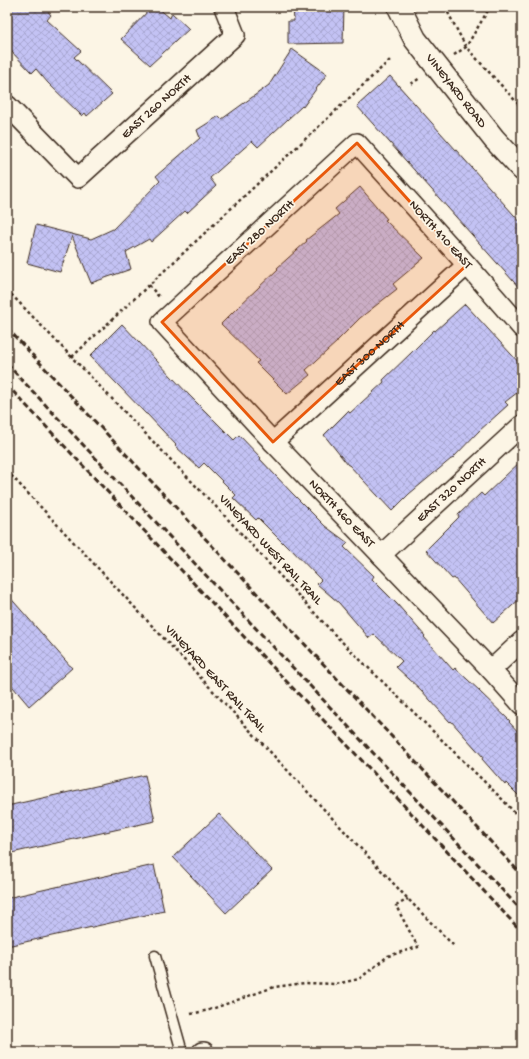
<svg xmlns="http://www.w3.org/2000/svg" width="529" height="1059" viewBox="0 0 529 1059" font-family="'Gochi Hand',sans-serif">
<defs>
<pattern id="building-cross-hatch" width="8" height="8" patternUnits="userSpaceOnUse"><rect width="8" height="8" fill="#c3c2f4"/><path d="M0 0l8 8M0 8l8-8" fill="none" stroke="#a8a7d1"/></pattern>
</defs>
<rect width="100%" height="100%" fill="#fcf5e5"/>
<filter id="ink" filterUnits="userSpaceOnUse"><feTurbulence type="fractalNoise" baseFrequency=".025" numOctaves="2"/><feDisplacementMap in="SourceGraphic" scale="8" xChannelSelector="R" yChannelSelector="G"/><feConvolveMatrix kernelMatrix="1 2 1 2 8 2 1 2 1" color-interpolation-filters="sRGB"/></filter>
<g filter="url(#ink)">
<!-- building -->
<path fill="url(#building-cross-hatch)" stroke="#3b2a1e" d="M7,7H44L51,15L47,20L81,51L74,57L112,94L87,116L85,113L82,116L48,83L36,69L32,73L7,47Z
M152,7H157L170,18L172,13L189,29L150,65L121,39Z
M293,7H344L343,43L288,44V21H294Z
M292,49L327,74L303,107L302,106L258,147L252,141L210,178L216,186L187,213L185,211L151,242L149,239L126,252L131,269L91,283L72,236L60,272L27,263L36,225L91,239L113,229L160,181L156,176L200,138L197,130L219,116L222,119L269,85Z
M390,76L522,224V291L357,106Z
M360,187L387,219L385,220L424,258L393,284L397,289L360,318L337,341V342L306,370L310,375L287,394L256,363L259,361L221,324L239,306L278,269L277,268L307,241L306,240L339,214L335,209Z
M465,304L522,366V389L505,402L508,405L479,431L452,459H451L409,494L392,511L349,465H348L324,435L348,411L350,413L384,382L383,380L411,353L434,330L435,331Z
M122,324L189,395L234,440L239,435L261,458L260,459L292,493L325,526L348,543L344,547L374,576L372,579L397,604L425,636L424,637L453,670L455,668L480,691H479L510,721L509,722L522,736V799L506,783L505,785L482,759L483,757L451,721L450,722L421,690L396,667L402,661L374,634L369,638L339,603L317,584L321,580L287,545L286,546L258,518L256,520L233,498L236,495L204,463L199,468L175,446L176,445L147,414H146L90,356Z
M522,460V597L493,623L454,578L452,579L426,550L459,517L458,515L481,493L484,496Z
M7,594L72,668L29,706L7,680Z
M145,775L155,821L7,854V806Z
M219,814L272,870L226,913L173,857Z
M154,865L164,911L7,946V898Z"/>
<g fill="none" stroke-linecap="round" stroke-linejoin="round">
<!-- lane casing -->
<g stroke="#3b2a1e" stroke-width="13">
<path id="lane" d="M155,956L182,1052"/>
</g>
<!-- street casing -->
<g stroke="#3b2a1e" stroke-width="22">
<g id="street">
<path id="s1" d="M7,105L78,178L235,35L224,7"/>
<path id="s2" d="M522,328L467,265L357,143L162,322L273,442L491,670L522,705"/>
<path id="s3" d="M273,442L467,265"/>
<path id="s4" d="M381,555L522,425"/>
<path d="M491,670L522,641"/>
<path d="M202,1052H204"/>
</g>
</g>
<!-- secondary casing -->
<g stroke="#3b2a1e" stroke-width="25">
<g id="secondary">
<path id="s5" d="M399,7L415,39L494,139L522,169"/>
</g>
</g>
<!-- path -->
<path stroke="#3b2a1e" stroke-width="2.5" stroke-dasharray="3 3" stroke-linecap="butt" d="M445,7L466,47L522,108
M454,55L466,47L490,7
M411,84L420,78
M149,285L159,297
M7,290L223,514L334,634L503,800L522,821
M72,357L390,60
M7,471L408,899L454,946
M191,1014L209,1010L274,987L305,983L336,984L359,979L388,956L418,947L396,906L408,899"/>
<!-- lane -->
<use href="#lane" stroke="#fcf5e5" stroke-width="10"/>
<!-- street -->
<use href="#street" stroke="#fcf5e5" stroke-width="19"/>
<!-- secondary -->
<use href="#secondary" stroke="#fcf5e5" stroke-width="22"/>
<!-- rail -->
<path stroke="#3b2a1e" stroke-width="3" stroke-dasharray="6 3" stroke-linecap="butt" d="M7,328L522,875
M7,364L522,911
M7,385L248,641L370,769L522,932"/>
</g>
</g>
<!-- marked area -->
<path fill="#e8590c" fill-opacity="0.2" stroke="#e8590c" stroke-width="3" stroke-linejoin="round" d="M357,143L467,265L273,442L162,322Z"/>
<g text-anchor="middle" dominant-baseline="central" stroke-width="3.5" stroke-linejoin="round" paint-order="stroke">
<!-- street labels -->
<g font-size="13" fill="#3b2a1e" stroke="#fcf5e5">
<text stroke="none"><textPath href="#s5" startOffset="102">VINEYARD ROAD</textPath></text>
<text stroke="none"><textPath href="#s1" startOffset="208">EAST 260 NORTH</textPath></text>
<text transform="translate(260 233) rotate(-43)">EAST 280 NORTH</text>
<text transform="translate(440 235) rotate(48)">NORTH 410 EAST</text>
<text stroke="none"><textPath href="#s3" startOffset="131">EAST 300 NORTH</textPath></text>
<text stroke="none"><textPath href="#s4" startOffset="96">EAST 320 NORTH</textPath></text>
<text stroke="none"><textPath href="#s2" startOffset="775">NORTH 460 EAST</textPath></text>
<text transform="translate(270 550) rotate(47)">VINEYARD WEST RAIL TRAIL</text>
<text transform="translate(215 679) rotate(47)">VINEYARD EAST RAIL TRAIL</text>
</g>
</g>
<!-- margin -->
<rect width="529" height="1059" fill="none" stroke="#fcf5e5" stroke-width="24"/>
<rect x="12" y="12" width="505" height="1035" fill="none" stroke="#3b2a1e" stroke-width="1.5" filter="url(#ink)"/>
</svg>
